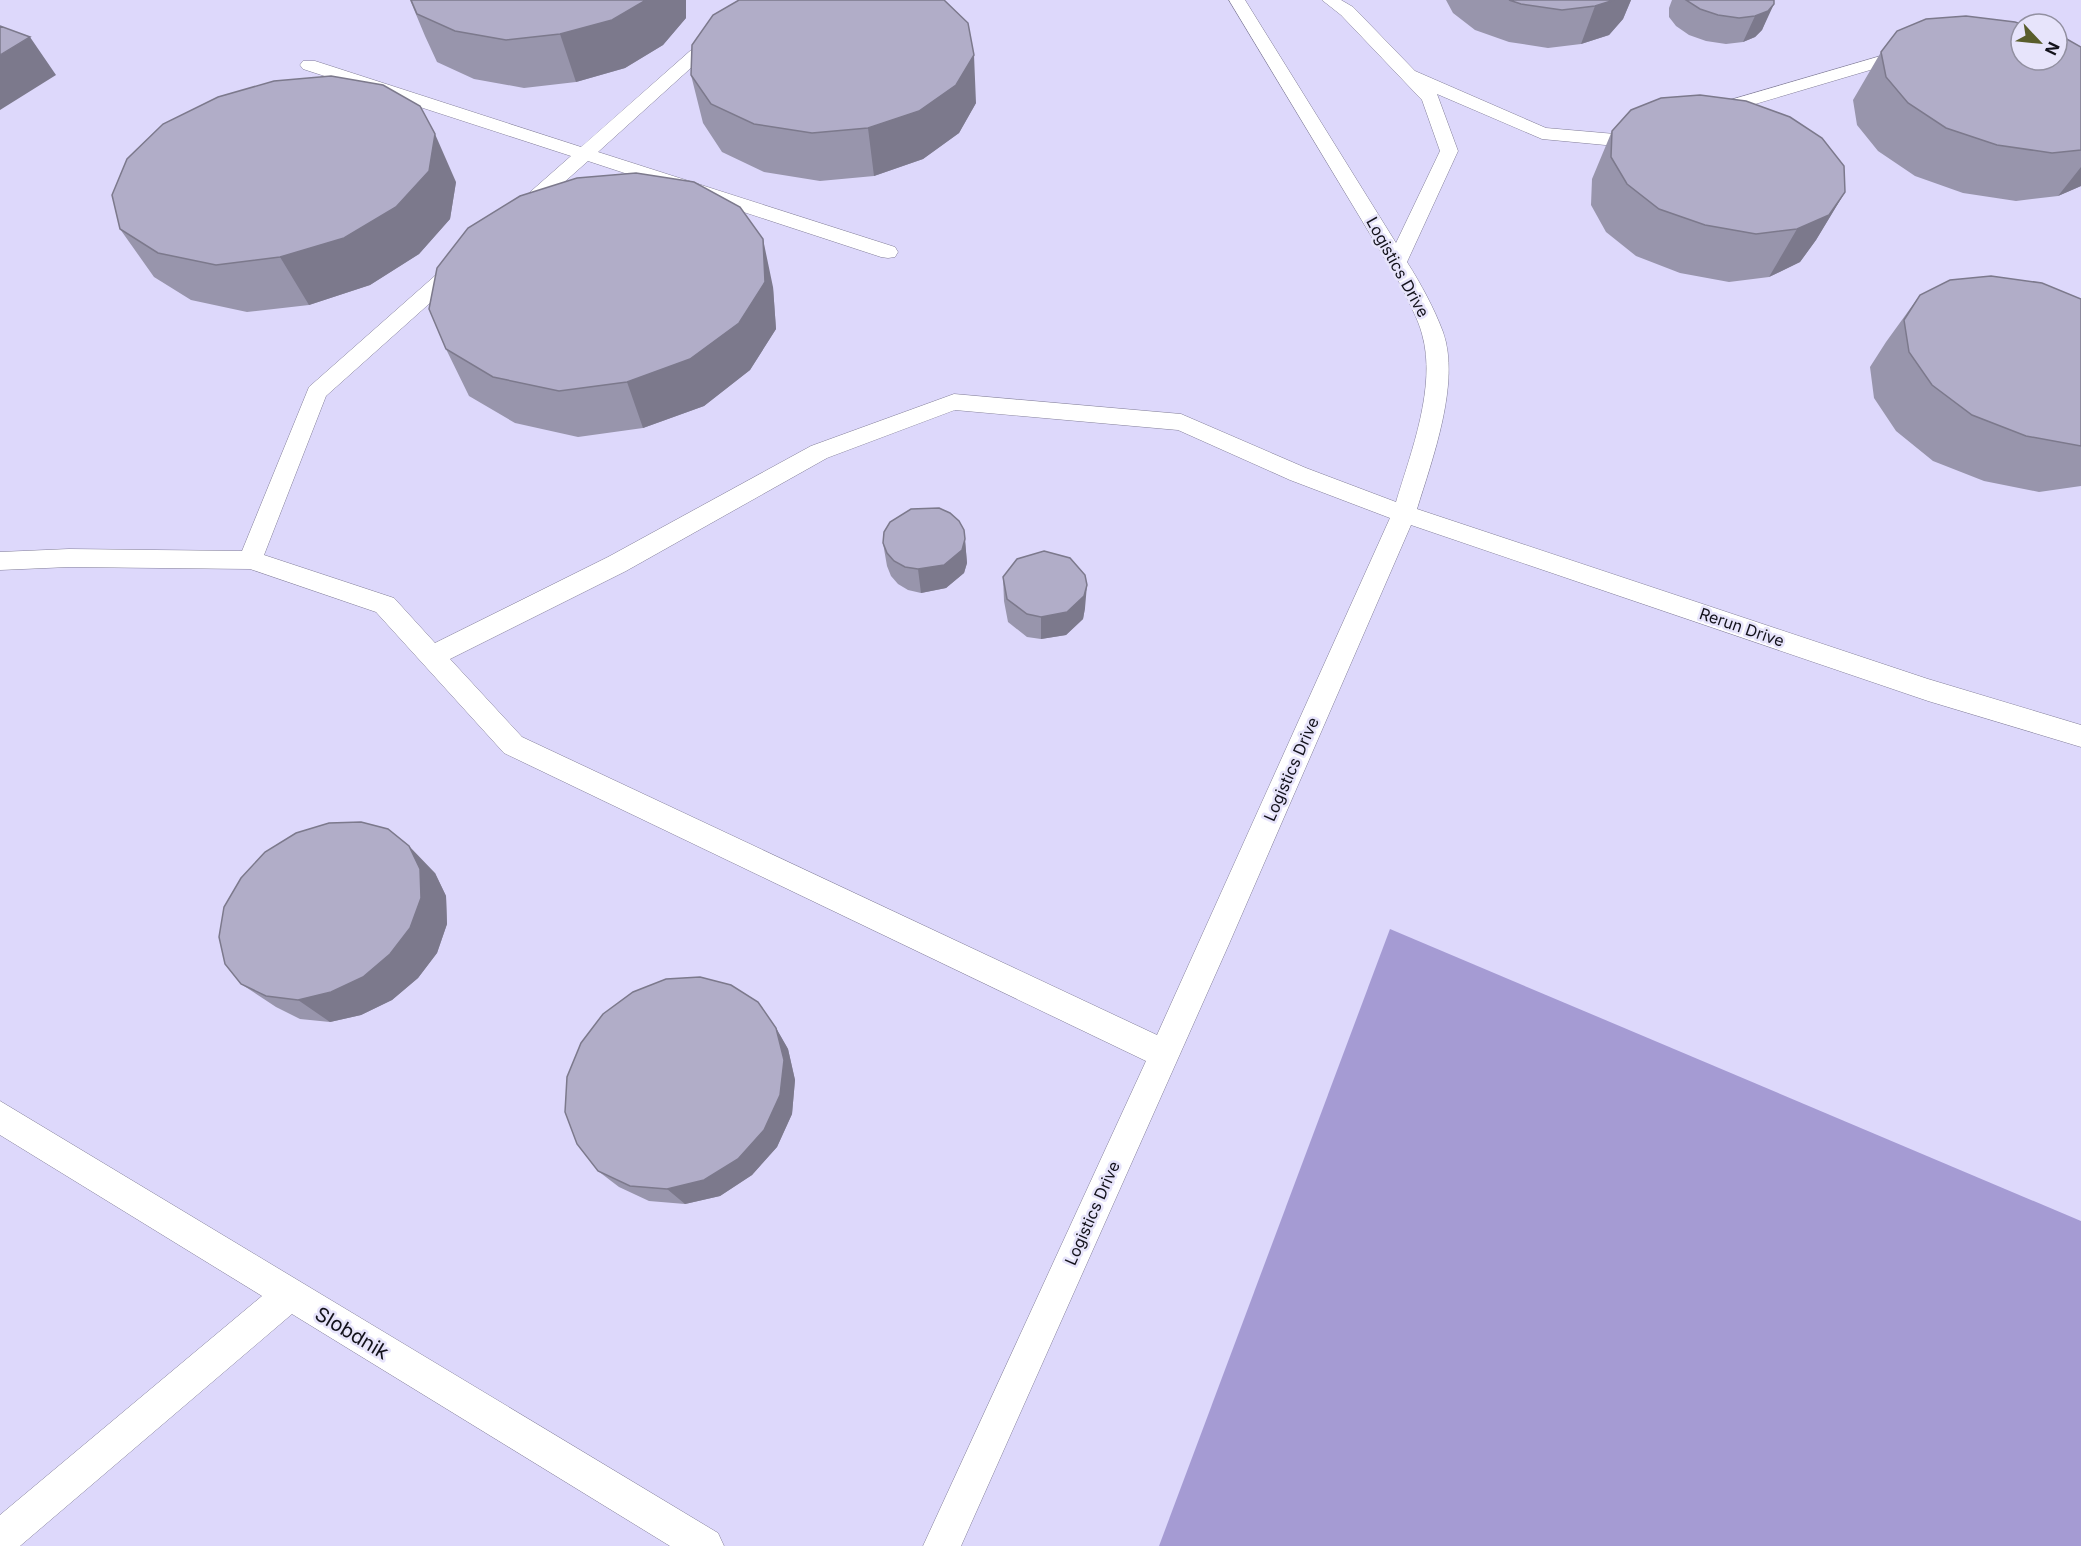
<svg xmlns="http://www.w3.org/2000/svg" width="2081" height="1546" viewBox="0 0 2081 1546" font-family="Inter,sans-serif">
<rect width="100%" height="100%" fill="#e7e4fb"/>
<!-- built -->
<path fill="#ddd8fb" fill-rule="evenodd" d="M0,0H2081V1546H0ZM2021,24H2057V60H2021Z"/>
<!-- water -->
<path fill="#a59bd3" d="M1390,929L2081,1221V1546H1159Z"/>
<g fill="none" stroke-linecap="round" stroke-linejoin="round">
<!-- lane casing -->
<g stroke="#827e98" stroke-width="1">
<path id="lane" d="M748,0H766L598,152L895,247L898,252L895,257L888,258L881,257L588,161L526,216H512L509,212L512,208L571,156L303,69L300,65L303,61H315L581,147Z
M1229,0H1245L1396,243L1440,151L1422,100L1341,15L1322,0H1341L1353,7L1415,71L1546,128L1615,134L1643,126L1650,128L1652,132L1650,136L1616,146L1542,139L1437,94L1458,151L1407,262C1421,284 1434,308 1443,332C1461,382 1432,460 1417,509L1928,679L2081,725V747L1928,701L1411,525L1229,944L961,1546H923L1146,1061L504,753L376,612L250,569L69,567L0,570V552L69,549L242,551L309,387L454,259L461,257L468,259L471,264L468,269L326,396L264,555L394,598L435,643L608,557L811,446L954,394L1181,414L1306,468L1396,502C1411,452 1437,386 1422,334C1418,318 1408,302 1402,287ZM955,410L1178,430L1290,480L1390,518L1157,1035L522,737L450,659L626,571L827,458Z
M1908,48L1914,49L1917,53L1914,57L1718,115H1706L1703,111L1706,107Z
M0,1101L718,1533L724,1546H670L292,1314L20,1546H0V1515L262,1296L0,1135Z"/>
</g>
<!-- lane -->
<use href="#lane" fill="#fff" fill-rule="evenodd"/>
</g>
<!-- wall -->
<path fill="#9895ac" d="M410,0H686V18L663,45L625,68L576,82L524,88L474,79L437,62L425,36Z
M1446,0H1631L1623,19L1609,35L1581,44L1548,48L1509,42L1475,30L1453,13Z
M1672,0H1774L1762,30L1755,37L1743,42L1726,44L1706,41L1689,35L1676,26L1669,17V8Z
M2081,47V186L2058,196L2016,201L1963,193L1915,176L1878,151L1857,125L1853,100L1881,52Z
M691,75L976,103L959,133L923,159L874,176L820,181L764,172L722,152L703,123Z
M1612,131L1845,192L1816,240L1800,262L1769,277L1729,282L1680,273L1636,256L1606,232L1591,205L1592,179Z
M456,182L450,219L419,254L370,285L309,305L247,312L191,300L154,277L120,229Z
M773,287L776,329L750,370L704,406L643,428L578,437L515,423L469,396L446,349Z
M1920,295L2081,299V486L2039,492L1984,481L1933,461L1896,431L1874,398L1870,367L1886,342Z
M964,530L967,563L964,573L946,588L921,593L908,590L898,584L891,576L887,566L883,543Z
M1003,577L1085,608L1083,619L1066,635L1041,639L1027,637L1008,622L1004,601Z
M435,873L446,896L447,924L437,953L418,978L392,1000L361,1015L330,1022L300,1019L276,1007L241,984Z
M776,1028L788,1049L795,1080L792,1114L777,1147L752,1175L720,1196L685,1204L649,1201L619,1187L598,1171Z"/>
<!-- shaded-wall -->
<path fill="#7c798c" d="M646,0H686V18L663,45L625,68L576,82L560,34Z
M1614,0H1631L1623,19L1609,35L1581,44L1595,6Z
M1774,4L1762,30L1755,37L1743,42L1755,16Z
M30,37L56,75L0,110V55Z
M974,55L976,103L959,133L923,159L874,176L868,128Z
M435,134L456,182L450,219L419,254L370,285L309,305L280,257Z
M2081,167V186L2058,196Z
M1845,192L1816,240L1800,262L1769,277L1797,229Z
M763,239L773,287L776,329L750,370L704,406L643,428L627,382Z
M965,539L967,563L964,573L946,588L921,593L918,569Z
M1087,585L1085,608L1083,619L1066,635L1041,639V617Z
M409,846L435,873L446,896L447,924L437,953L418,978L392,1000L361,1015L330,1022L298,1000Z
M776,1028L788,1049L795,1080L792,1114L777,1147L752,1175L720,1196L685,1204L667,1189Z"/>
<!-- building -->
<path fill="#b1adc8" stroke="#7c798c" stroke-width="1.5" d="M411,0H646L612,20L560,34L506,40L455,31L417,14Z
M739,0H944L968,23L974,55L956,85L919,111L868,128L812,133L754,124L711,104L691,75L692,45L713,15Z
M1509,0H1614L1595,6L1562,10L1521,4Z
M1686,0H1774V4L1768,11L1755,16L1739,18L1718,15L1700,9Z
M1966,16L2015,22L2021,24V60H2057V36L2065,38L2081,47V150L2052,153L1997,145L1946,128L1908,103L1886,77L1881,52L1897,31L1926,19Z
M0,26L30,37L0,55Z
M331,76L383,85L420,106L435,134L429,171L396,207L344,238L280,257L216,265L158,253L120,229L112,195L127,159L163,124L218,97L274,81Z
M1700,95L1746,101L1790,117L1822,138L1844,166L1845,192L1829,215L1797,229L1756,234L1705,225L1659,209L1627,184L1611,157L1612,131L1631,110L1661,98Z
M636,173L694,182L740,207L763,239L765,282L739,323L690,359L627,382L559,391L493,377L446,349L429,309L437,268L468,228L520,196L577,178Z
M1991,276L2042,283L2081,299V446L2026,436L1972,415L1932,385L1909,352L1904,320L1920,295L1950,280Z
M939,508L950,513L959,521L964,530L965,539L962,550L944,565L918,569L905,567L894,561L887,553L883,543L884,532L890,522L911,509Z
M1044,551L1070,558L1085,575L1087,585L1084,596L1067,612L1041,617L1027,614L1007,599L1003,577L1017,559Z
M361,822L388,829L409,846L420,869L421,898L410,928L390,954L363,977L331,992L298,1000L266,996L241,984L225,964L219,937L224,907L241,878L265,852L296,833L329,823Z
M700,977L731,985L758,1002L776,1028L784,1060L780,1095L764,1130L738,1159L704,1180L667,1189L630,1186L598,1171L577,1144L565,1112L567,1077L581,1043L603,1014L633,992L666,979Z"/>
<g text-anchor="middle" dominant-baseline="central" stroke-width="5" stroke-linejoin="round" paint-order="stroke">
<!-- street labels -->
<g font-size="16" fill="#13121b" stroke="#e7e4fb">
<text transform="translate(1398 267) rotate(61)">Logistics Drive</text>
<text transform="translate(1742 627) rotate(19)">Rerun Drive</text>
<text transform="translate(1291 769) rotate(-66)">Logistics Drive</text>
<text transform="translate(1092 1213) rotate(-66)">Logistics Drive</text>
</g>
<!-- near-street labels -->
<g font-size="20" fill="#13121b" stroke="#e7e4fb">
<text transform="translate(352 1333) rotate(31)">Slobdnik</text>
</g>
</g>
<!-- north arrow -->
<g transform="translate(2039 42) rotate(116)"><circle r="28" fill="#e7e4fb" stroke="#9290a1" stroke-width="1.5"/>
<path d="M0-4.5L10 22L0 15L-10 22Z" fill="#595d2b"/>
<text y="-9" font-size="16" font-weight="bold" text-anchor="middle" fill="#13121b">N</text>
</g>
</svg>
